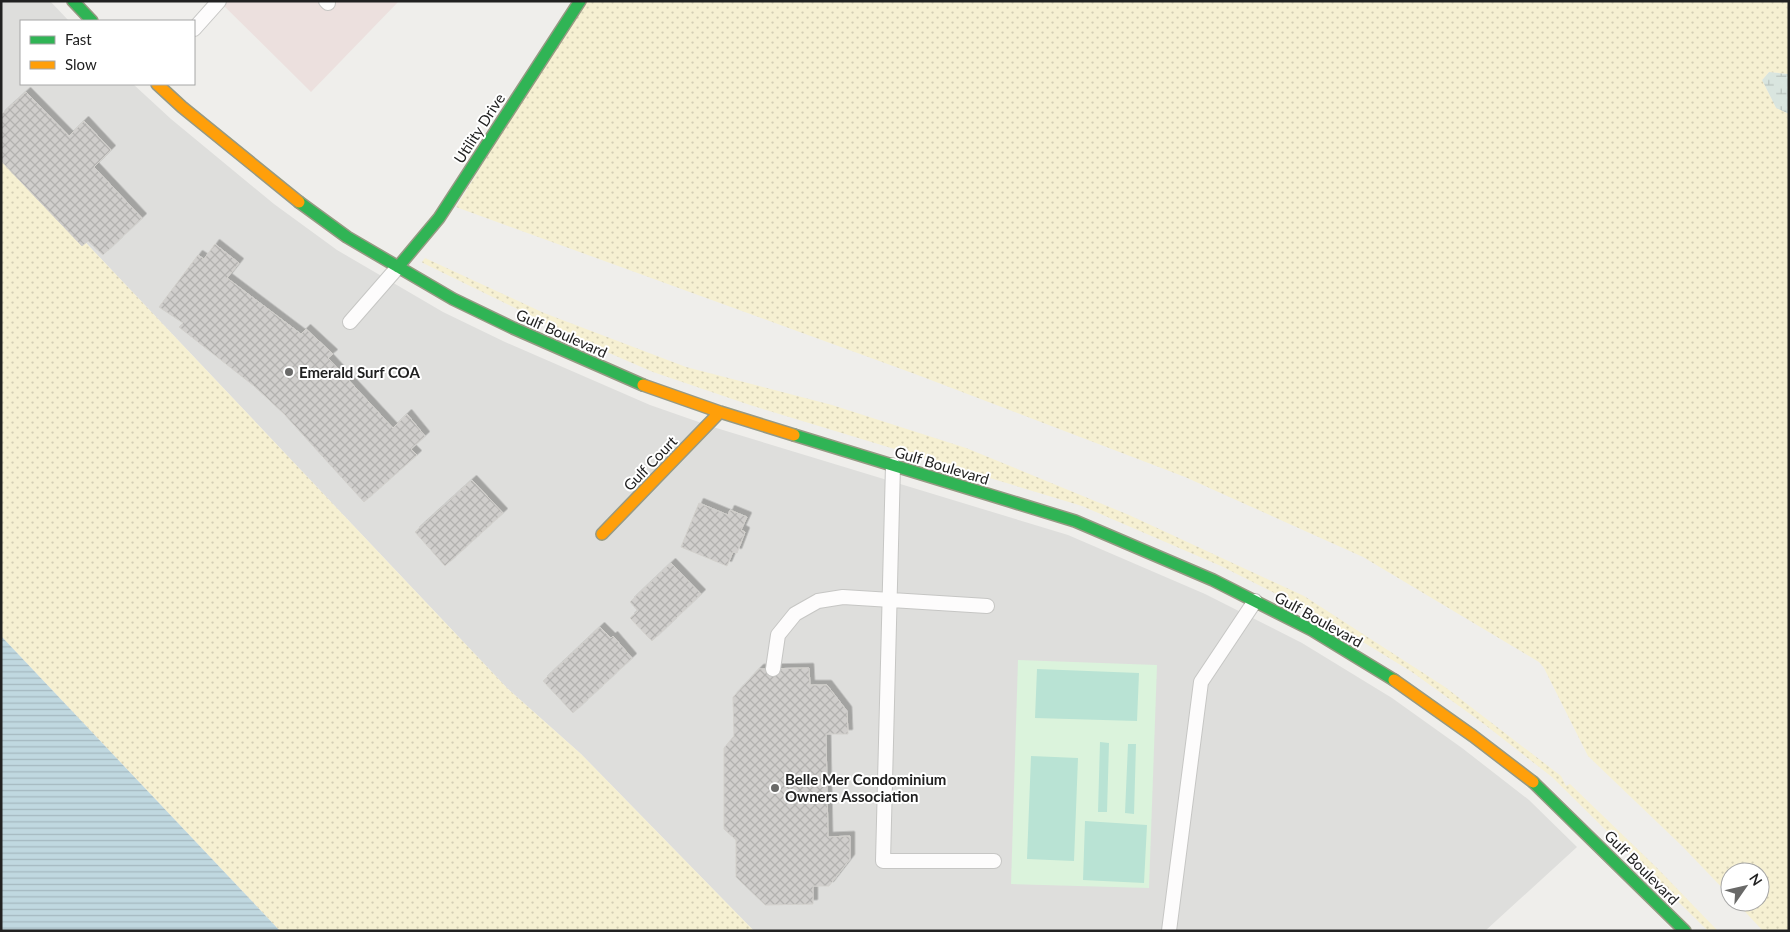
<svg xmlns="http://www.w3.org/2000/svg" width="1790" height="932" viewBox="0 0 1790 932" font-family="Lato,sans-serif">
<defs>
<pattern id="wetland-marsh" width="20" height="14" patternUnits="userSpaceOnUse" patternTransform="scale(1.25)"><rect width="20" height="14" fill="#d9e5df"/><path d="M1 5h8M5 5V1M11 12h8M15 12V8" fill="none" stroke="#bac4bf"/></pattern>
<pattern id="sand-dots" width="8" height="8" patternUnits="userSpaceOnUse" patternTransform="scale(1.25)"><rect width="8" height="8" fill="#f6f0d2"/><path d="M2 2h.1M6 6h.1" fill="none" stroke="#d3ceb4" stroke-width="1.8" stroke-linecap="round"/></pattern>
<pattern id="water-rules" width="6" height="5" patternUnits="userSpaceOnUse" patternTransform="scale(1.25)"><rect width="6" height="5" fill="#c0d8e0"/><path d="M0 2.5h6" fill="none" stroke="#a5b9c0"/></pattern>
<pattern id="building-cross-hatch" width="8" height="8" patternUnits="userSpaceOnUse" patternTransform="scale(1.25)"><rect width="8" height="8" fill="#d0cecc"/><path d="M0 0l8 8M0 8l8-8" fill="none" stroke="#b2b1af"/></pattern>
<filter id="shadow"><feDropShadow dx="4.5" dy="-4.5" stdDeviation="0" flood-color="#0004"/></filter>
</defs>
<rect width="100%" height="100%" fill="#efeeeb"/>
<!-- residential -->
<path fill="#dededc" d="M1,1H50L69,21H21V84H133L171,119L274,204L337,250L443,312L505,342L650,405L713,427L1068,535L1205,594L1302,643L1392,698L1462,748L1529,800L1577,847L1485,931H754L581,754L507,688L1,153Z"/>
<!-- commercial -->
<path fill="#ece0de" d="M219,1H399L311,92Z"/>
<!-- wetland -->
<path fill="url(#wetland-marsh)" d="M1769,72L1789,74V114L1776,108L1762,80Z"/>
<!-- sand -->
<path fill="url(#sand-dots)" d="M583,1H1789V74L1769,72L1762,80L1776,108L1789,114V931H1763L1736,902H1760V872H1730V896L1682,846L1588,756L1544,668L1539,662L1363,557L1185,477L915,374L456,207Z
M1,153L507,688L581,754L754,931H280L1,636Z
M425,258L544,313L686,367L832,405L966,448L1129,515L1304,596L1445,687L1561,776L1566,786L1570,784L1657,868L1718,931H1708L1552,777L1484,724L1412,672L1322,617L1221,566L1082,506L750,405L653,372L593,346L423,263L422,262Z"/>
<!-- park -->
<path fill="#dbf3dc" d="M1018,660L1157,665L1149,888L1011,884Z"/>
<!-- pitch -->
<path fill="#b9e3d4" d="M1037,669L1139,673L1137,721L1035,718Z
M1100,742L1109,743L1107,812H1098Z
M1128,744H1136L1134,814L1125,813Z
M1031,756L1078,758L1074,861L1027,859Z
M1085,821L1147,825L1144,883L1083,880Z"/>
<!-- water -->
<path fill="url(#water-rules)" d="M1,636L280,931H1Z"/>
<!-- building -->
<path fill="url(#building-cross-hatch)" stroke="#d2d0cc" filter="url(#shadow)" d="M26,92L69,136L84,121L111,150L94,167L142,218L103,255L88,241L82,246L1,161V115Z
M215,244L239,263L227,278L301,334L306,329L333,354L328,358L393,428L407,414L425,436L411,449L417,455L364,502L284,414L254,386L179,327L183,323L159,307L198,255L204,259Z
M472,480L503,513L445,566L415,532Z
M699,503L728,515L730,510L747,517L741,530L745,532L737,553L733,552L727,566L681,547Z
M671,563L701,594L652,641L630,618L638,611L630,602Z
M600,627L611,638L613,636L632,658L573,713L543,681Z
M809,668L810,685H827L847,711L848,734H826L828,837L850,836V859L829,886H813V904L765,905L736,877V840L724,829V748L734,736L733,697L759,669Z"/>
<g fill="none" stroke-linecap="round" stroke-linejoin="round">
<!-- lane casing -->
<g stroke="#c6c6c4" stroke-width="16">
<path id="lane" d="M326,1L328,3
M194,29L219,1
M350,322L398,267
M893,465L883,861H994
M773,669L778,635L795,614L818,601L843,597L987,606
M1169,931L1201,682L1255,601"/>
</g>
<!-- fast casing -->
<g stroke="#969983" stroke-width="14">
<path id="fast" d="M73,1L92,21
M299,202L347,237L453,299L513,328L643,385
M398,267L439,218L580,1
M794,435L1075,521L1213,580L1312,630L1394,680
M1533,782L1685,931"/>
</g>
<!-- slow casing -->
<g stroke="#969983" stroke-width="14">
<path id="slow" d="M157,84L182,107L299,202
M643,385L720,412L794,435
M602,534L720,412
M1394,680L1473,736L1533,782"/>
</g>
<!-- lane -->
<use href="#lane" stroke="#fdfcfc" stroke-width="14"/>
<!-- fast -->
<use href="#fast" stroke="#30b455" stroke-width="11"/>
<!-- slow -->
<use href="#slow" stroke="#ff9f0a" stroke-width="11"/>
</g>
<!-- markers -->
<g fill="#696968" stroke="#fff" stroke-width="2">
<circle cx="289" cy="372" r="5"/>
<circle cx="775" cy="788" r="5"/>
</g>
<g text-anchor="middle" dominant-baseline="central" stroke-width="4" stroke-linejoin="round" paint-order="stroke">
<!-- street labels -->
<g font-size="15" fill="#212121" stroke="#fff">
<text transform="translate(479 128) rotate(-57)">Utility Drive</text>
<text transform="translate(562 333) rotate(24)">Gulf Boulevard</text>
<text transform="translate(650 463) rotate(-46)">Gulf Court</text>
<text transform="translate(942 465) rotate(17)">Gulf Boulevard</text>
<text transform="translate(1319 619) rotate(29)">Gulf Boulevard</text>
<text transform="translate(1642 867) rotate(45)">Gulf Boulevard</text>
</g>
<!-- poi labels -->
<g font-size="15" font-weight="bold" fill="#212121" stroke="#fff" text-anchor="start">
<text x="299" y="372">Emerald Surf COA</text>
<text x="785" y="779">Belle Mer Condominium<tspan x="785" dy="17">Owners Association</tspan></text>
</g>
</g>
<!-- border -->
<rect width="1790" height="932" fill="none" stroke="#212121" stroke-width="5"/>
<!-- legend -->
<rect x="20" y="20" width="175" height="65" fill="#ffffff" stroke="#a6a6a6"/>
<rect x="30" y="36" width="25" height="8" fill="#30b455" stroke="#a6a6a6"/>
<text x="65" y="45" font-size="15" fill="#212121">Fast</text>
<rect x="30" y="61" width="25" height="8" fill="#ff9f0a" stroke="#a6a6a6"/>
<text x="65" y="70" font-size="15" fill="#212121">Slow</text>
<!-- north arrow -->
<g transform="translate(1745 887) rotate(56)"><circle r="24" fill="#ffffff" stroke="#a6a6a6"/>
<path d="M0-4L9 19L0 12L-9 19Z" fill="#696968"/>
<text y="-8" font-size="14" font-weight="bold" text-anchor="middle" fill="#212121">N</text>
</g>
</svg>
